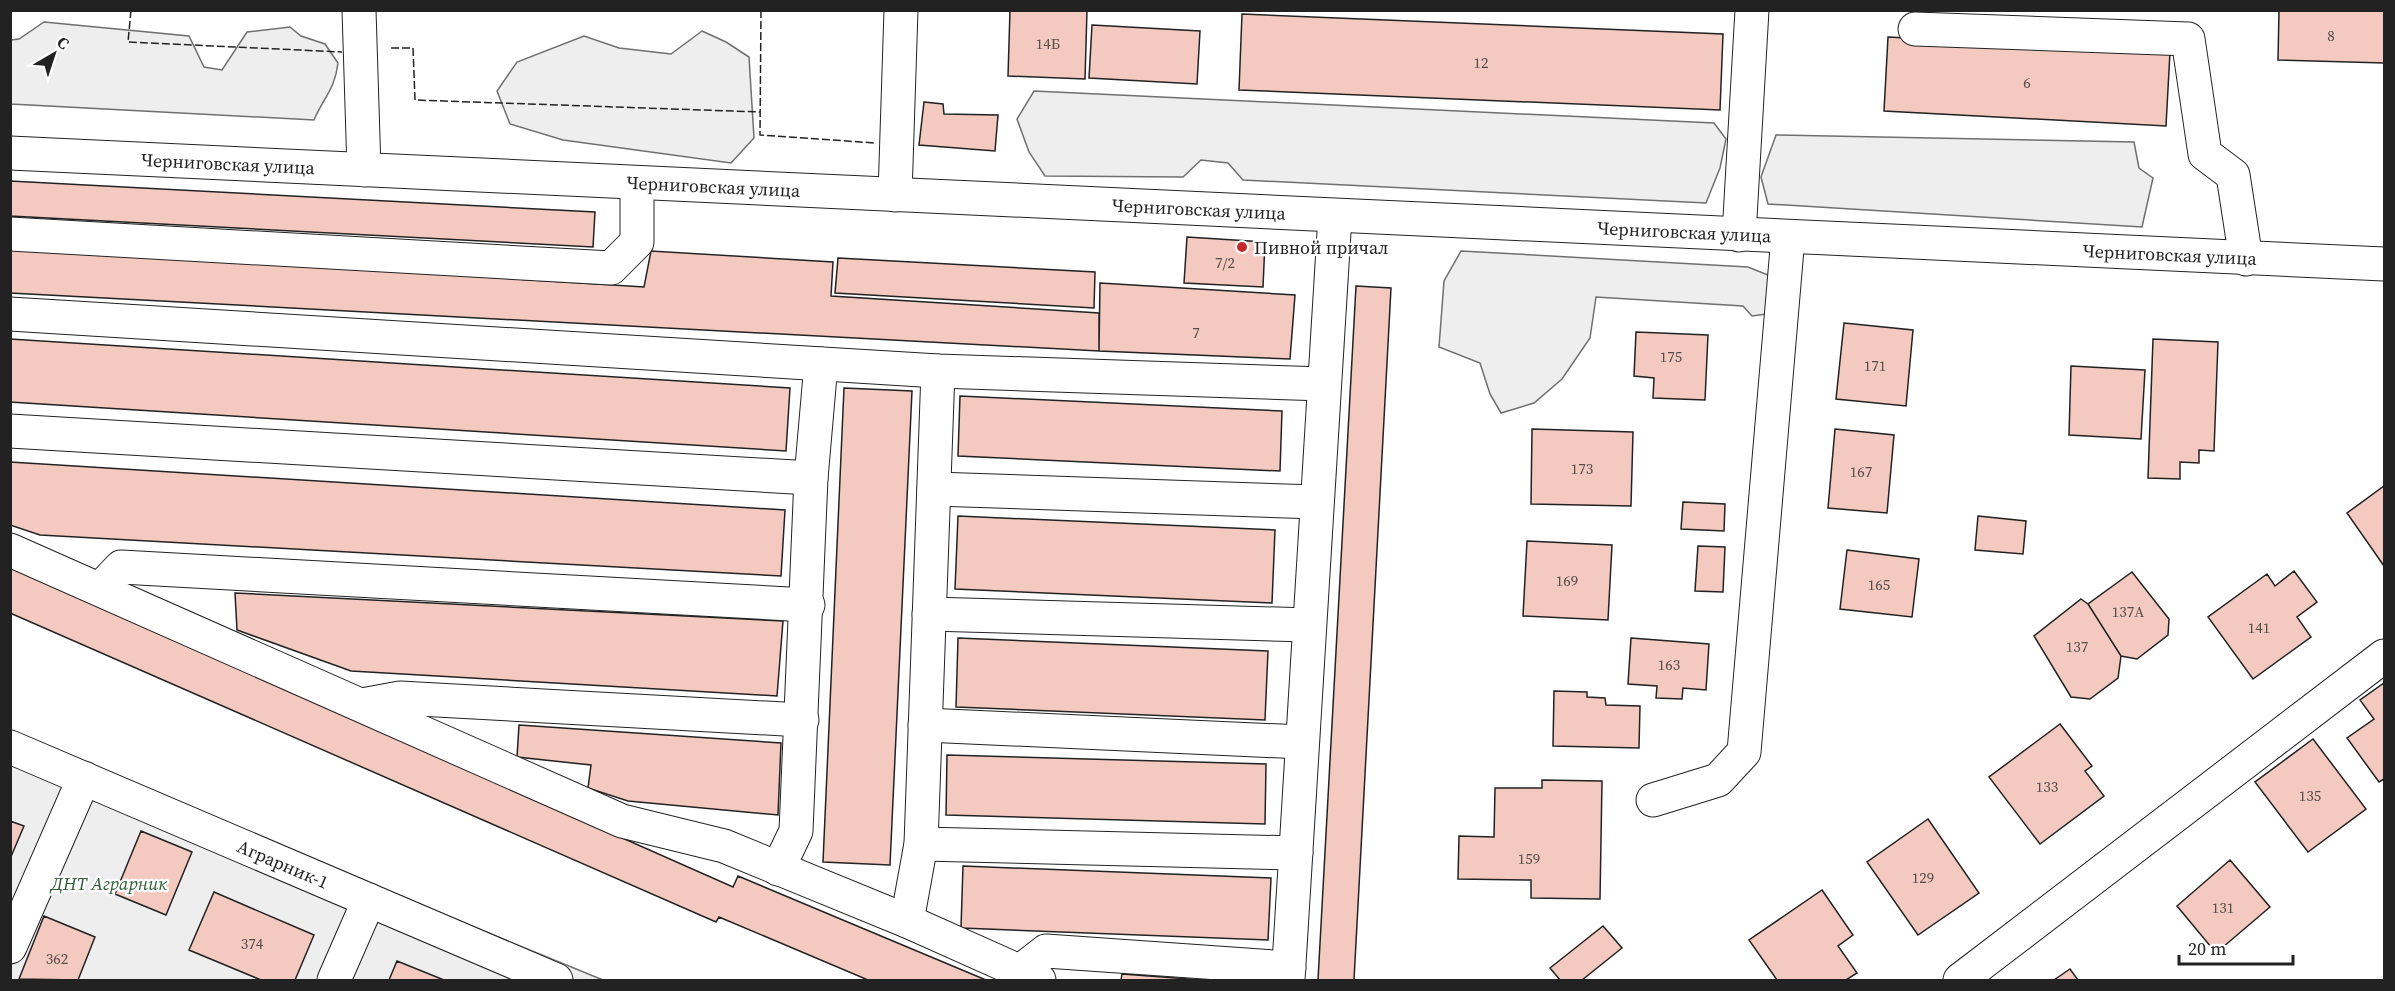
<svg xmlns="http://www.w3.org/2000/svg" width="2395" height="991" viewBox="0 0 2395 991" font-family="'Source Serif 4',serif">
<rect width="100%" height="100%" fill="#fff"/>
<!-- green -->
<path fill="#eee" stroke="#6f6f6f" stroke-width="1.5" d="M44,22L189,36L204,67L222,70L247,32L290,27L301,36L325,44L338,63C335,89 324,97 314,120L11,104V40L19,39Z
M702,31L726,42L749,57L754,138L731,163L563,140L510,124L497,91L517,62L584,36L619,48L671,54Z
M1034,91L1714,123L1726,139L1720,168L1706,203L1243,180L1228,163L1201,160L1183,177L1045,176L1029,152L1017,119Z
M1776,135L2134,142L2139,168L2153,178L2142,227L1768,204L1761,177Z
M1461,251L1748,267L1778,279L1774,313L1752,316L1743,306L1596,297L1590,338L1562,379L1534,403L1501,413L1490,394L1480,363L1439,347L1444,281Z
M11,737L603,980H11Z"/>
<!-- building -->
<path fill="#f3c9c0" stroke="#222" stroke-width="1.5" d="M1010,10H1087L1085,79L1008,76Z
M2279,10H2384V63L2278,60Z
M1242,14L1723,34L1720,110L1239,90Z
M1092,25L1200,31L1197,84L1089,78Z
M1888,37L2170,52L2166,126L1884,111Z
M924,102L943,104L944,114L998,115L995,151L919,145Z
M10,181L595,212L593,247L10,216Z
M1187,237L1265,242L1263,287L1184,283Z
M10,247L644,287L651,251L833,262L831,296L1099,313V351L10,293Z
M838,258L1095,272L1094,308L835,293Z
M1100,283L1295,295L1290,359L1099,351Z
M1356,286L1391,288L1354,980H1318Z
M1844,323L1913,330L1906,406L1836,399Z
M1636,332L1708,335L1705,400L1653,398L1654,378L1634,376Z
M10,339L790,388L786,451L10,402Z
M2153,339L2218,342L2214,451L2199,450V463L2180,462V479L2148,478Z
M2071,366L2145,370L2141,439L2069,435Z
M844,388L912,391L890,865L823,862Z
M960,396L1282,411L1280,471L958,456Z
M1532,429L1633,432L1631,506L1531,504Z
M1835,429L1894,435L1887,513L1828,508Z
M10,462L785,510L781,576L40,535L10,525Z
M2384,486V566L2347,513Z
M1683,502L1725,504L1724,531L1681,529Z
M958,516L1275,530L1272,603L955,589Z
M1978,516L2026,521L2023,554L1975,550Z
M1527,541L1612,545L1608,620L1523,616Z
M1698,546L1725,547L1723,592L1695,591Z
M1847,550L1919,559L1912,617L1840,609Z
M10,567L733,887L738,876L986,980H868L719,917L716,922L10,613Z
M2294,571L2317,602L2297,617L2311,637L2253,679L2208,617L2267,574L2275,586Z
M2132,572L2169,619L2168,635L2137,659L2121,656L2088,604Z
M235,593L783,621L777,696L351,671L237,630Z
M2081,599L2088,604L2121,656L2118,678L2090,699L2071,697L2034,636Z
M958,638L1268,651L1265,720L956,707Z
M1631,638L1709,644L1706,690L1683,688L1682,699L1656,698L1657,686L1628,684Z
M2384,683V779L2379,782L2347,738L2374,719L2360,700Z
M1554,691L1587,692V697L1605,698L1606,705L1640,706L1639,748L1553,746Z
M2060,724L2092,766L2085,771L2104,796L2040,844L1989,777Z
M519,725L781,743L778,815L628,801L588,788L591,765L517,757Z
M2313,739L2366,809L2308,852L2255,782Z
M947,755L1266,764L1265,824L946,815Z
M1542,780L1602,781L1600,899L1531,898V880L1458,879L1459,836L1494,837L1495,788H1542Z
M1928,819L1979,893L1918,935L1867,862Z
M10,821L24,826L10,859Z
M141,831L192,852L166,915L115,894Z
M2230,860L2270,907L2216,953L2177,906Z
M963,866L1271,878L1268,940L961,928Z
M1822,890L1853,935L1838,946L1857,973L1846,980H1777L1749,940Z
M214,892L314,935L295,980H261L189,950Z
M44,916L95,937L78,980L19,979Z
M1603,926L1622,948L1582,980H1560L1550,968Z
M397,961L444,980H389Z
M2070,969L2078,980H2054Z
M1122,974L1202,980H1121Z"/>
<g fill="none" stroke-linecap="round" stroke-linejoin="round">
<!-- minor casing -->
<g stroke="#222" stroke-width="35">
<g id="minor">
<path d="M359,10L364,170"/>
<path d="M1915,29L2188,39L2205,154L2233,175L2246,259"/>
<path id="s1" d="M10,153L2384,264"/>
<path d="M895,195L901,10"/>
<path d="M10,234L611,268L637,242V183"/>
<path d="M1739,235L1752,10"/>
<path d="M10,314L938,371L1324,384"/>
<path d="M10,431L811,478"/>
<path d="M934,489L1317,502"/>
<path d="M10,550L622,821L724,846L907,921L1039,980"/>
<path d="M100,589L121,567L808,605"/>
<path d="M929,614L1309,625"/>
<path d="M362,705L400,698L802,720"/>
<path d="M925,725L1302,742"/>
<path id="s2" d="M10,747L556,980"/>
<path d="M1653,800L1718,780L1744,752L1788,237"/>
<path d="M921,844L1296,853"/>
<path d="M778,869L796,831L811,478L821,364"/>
<path d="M907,921L921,844L938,371"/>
<path d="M10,947L84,778"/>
<path d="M1019,972L1046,951L1289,968"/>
<path d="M334,980L369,900"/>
<path d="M1288,980L1335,216"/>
<path d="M1960,980L2384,656"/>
</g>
</g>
<!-- minor -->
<use href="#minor" stroke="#fff" stroke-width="33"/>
<!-- fence -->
<path stroke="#222" stroke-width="1.5" stroke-dasharray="8 3" stroke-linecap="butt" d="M131,10L128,42L342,52
M761,10L760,135L875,143
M391,48H413L415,100L760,112"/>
</g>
<!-- markers -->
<circle fill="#c62828" stroke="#fff" stroke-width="2" cx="1242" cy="247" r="6"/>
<g text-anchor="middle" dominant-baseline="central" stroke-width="4.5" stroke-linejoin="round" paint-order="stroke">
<!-- number labels -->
<g font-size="15" fill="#564c4a">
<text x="2331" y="35">8</text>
<text x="1048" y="43">14Б</text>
<text x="1481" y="62">12</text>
<text x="2027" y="82">6</text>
<text x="1225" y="262">7/2</text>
<text x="1196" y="332">7</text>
<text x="1671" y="356">175</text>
<text x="1875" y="365">171</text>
<text x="1582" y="468">173</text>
<text x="1861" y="471">167</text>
<text x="1567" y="580">169</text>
<text x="1879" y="584">165</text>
<text x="2128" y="611">137А</text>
<text x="2259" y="627">141</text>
<text x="2077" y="646">137</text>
<text x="1669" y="664">163</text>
<text x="2047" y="786">133</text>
<text x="2310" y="795">135</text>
<text x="1529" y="858">159</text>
<text x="1923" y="877">129</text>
<text x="2223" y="907">131</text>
<text x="252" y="943">374</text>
<text x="57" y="958">362</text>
</g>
<!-- street labels -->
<g font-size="18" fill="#222" stroke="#fff">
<text stroke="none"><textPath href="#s1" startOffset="218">Черниговская улица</textPath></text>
<text stroke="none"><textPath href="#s1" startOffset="704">Черниговская улица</textPath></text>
<text stroke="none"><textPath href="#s1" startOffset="1190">Черниговская улица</textPath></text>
<text stroke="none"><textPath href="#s1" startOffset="1676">Черниговская улица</textPath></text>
<text stroke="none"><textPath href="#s1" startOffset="2162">Черниговская улица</textPath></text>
<text stroke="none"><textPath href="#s2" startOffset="297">Аграрник-1</textPath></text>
</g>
<!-- poi labels -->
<g font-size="18" fill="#222" stroke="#fff" text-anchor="start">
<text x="1254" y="247">Пивной причал</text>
</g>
<!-- park labels -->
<g font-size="18" font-style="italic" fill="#2f5e38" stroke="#fff">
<text x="109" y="883">ДНТ Аграрник</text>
</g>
</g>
<!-- border -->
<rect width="2395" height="991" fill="none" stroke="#222222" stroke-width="24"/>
<!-- north arrow -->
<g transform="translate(54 54) rotate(39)" stroke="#ffffff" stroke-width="4.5" paint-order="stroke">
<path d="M0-4.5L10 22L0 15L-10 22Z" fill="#222222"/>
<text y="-9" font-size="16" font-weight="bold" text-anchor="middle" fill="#222222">С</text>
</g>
<!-- scale -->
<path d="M2179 955v9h114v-9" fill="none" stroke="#222222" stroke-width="3"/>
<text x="2188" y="955" font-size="18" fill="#222222" stroke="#ffffff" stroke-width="4.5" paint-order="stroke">20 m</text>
</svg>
